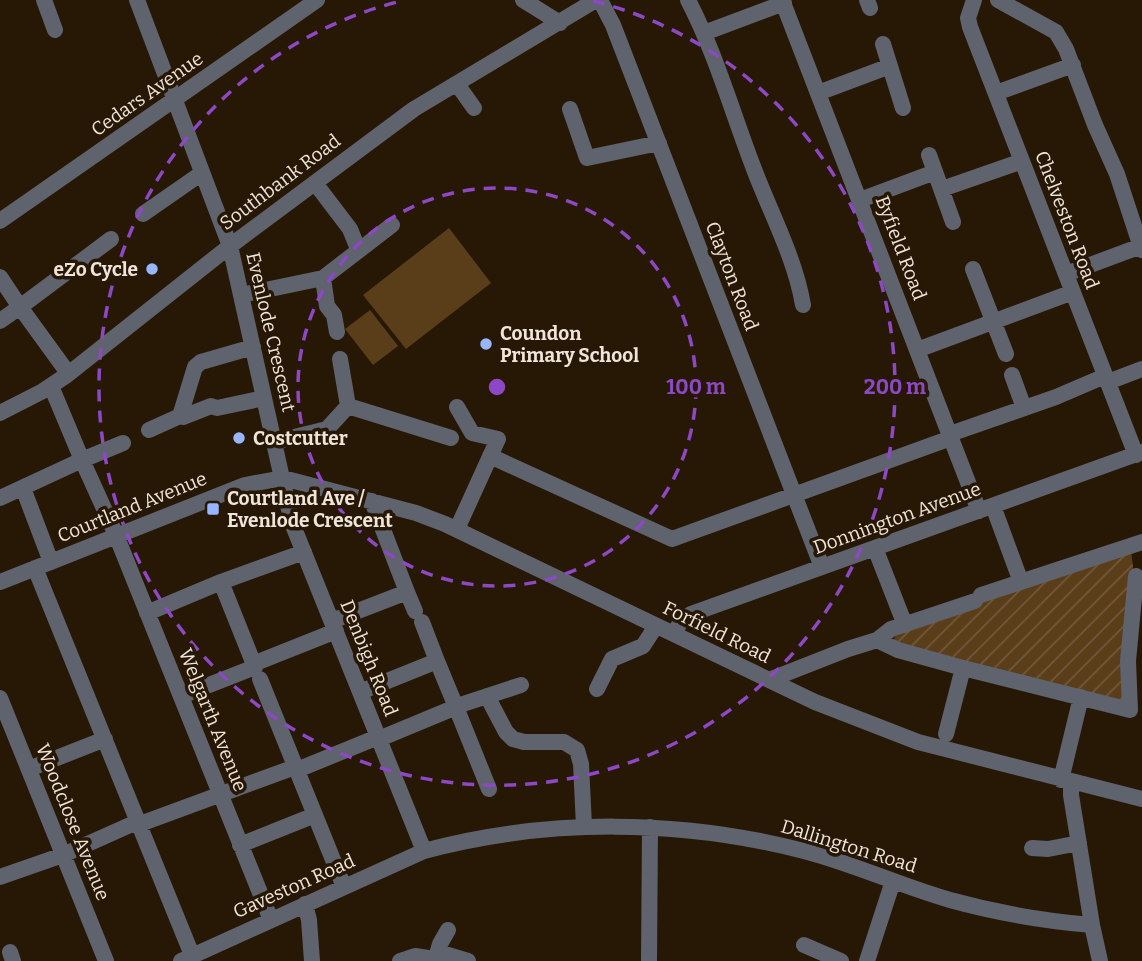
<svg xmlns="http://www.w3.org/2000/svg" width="1142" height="961" viewBox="0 0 1142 961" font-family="Bitter,serif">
<defs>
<pattern id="garden-furrows" width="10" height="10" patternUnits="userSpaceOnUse" patternTransform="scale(1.75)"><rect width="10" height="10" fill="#5a3d19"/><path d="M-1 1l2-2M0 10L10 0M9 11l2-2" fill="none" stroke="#72593a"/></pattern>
</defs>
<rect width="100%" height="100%" fill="#271806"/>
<!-- garden -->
<path fill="url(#garden-furrows)" d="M1131,550L1135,584L1123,704L895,647L894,630Z"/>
<!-- pitch -->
<path fill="#5a3d19" d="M449,228L491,283L406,349L363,295Z
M370,310L398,346L373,365L345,329Z"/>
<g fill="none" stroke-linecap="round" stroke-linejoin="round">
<!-- minor -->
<path stroke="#5e636d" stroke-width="16" d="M44,0L55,30
M137,0L230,246L292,523L424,851
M523,0L560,23
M600,0L613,25L822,567
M688,0C716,54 732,112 754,169C771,214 795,258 803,305
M782,0L979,511
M867,0L870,8
M974,0L968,18L970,27L1136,455
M998,0L1056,32L1066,49L1095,125L1117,174L1142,250
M704,33L784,3
M883,44L903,108
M457,84L474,108
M818,93L890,66
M996,93L1073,65
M570,109L587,158L659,143
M929,155L953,222
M315,183L350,229L358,249
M942,189L1022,161
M860,200L935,172
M143,214L202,173
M0,221L317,0
M973,269L1006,354
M1066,274L1141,246
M0,277L20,307L111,239
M241,295L323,278
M0,321L20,307L68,373
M337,332L334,315L327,306L323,278L392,225
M917,350L1073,292
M340,359L348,406L451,438
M1012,375L1024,408
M1108,382L1142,369
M51,386L82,460L123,443
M0,413L43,391L67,375L230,246L414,109L596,0
M180,416L183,417L211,406L217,408L264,398
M149,430L180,416L195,367L201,362L253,347
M950,434L1056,397L1105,376
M274,442L327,429L348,406
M490,456L672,539L951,438
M23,488L51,562
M0,498L82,460L116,535L271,920
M372,501L407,592
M993,506L1021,582
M457,529L498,439L472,433L457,407
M875,548L905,625
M35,568L192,955
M0,582L245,485L283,478L416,513L445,524L815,702L918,742L1142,799
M981,595L1142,542
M147,613L221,582
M332,621L407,592L415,611
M422,622L437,661
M674,634L680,623L691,614L1142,452
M877,640L891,629L975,601
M253,664L336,631
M260,679L344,887
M769,680L848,649L877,640L898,650L963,668L1130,710L1128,661L1136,576
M597,689L612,659L643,646L656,626
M360,692L437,661L456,707
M181,696L255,667L221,582L304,552
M487,696L506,732L513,739L524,742H564L577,750L581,764L584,826
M0,698L106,961
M463,704L521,685
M946,734L963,668
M379,739L456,707L489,789
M29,769L105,739
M297,770L378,737
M1061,780L1081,697
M1071,782V795L1092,925L1100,961
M140,824L295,767
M240,845L315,815
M1032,848L1048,849L1079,843
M0,877L63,855L139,821
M305,904L309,920L312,961
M804,945L841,961
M10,952L13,961
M438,952L468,961
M181,961L424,851C547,818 681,819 804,851C854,864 901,886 950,900C997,913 1044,921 1092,925
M400,961L415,956L428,958L431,961
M435,961L440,944L448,930
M649,961L650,827
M867,961L893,881"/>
</g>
<!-- distance rings -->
<g fill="none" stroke="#8d48c3" stroke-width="3.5" stroke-dasharray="12 9">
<circle cx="497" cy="387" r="199"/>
<path d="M593 1A398 398 0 1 1 401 1"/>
</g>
<!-- markers -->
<g fill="#97b6fd" stroke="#271806" stroke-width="2.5">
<circle cx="152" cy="269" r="7"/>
<circle cx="486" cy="344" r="7"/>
<circle cx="239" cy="438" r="7"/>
<rect x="206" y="502" width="14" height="14" rx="3.5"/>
</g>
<g text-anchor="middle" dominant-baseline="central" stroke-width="7" stroke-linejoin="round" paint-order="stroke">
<!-- street labels -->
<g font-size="19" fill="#f0e5da" stroke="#271806">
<text transform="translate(147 94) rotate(-35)">Cedars Avenue</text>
<text transform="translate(280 182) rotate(-37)">Southbank Road</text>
<text transform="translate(1067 220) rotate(69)">Chelveston Road</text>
<text transform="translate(901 248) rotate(69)">Byfield Road</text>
<text transform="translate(732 276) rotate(69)">Clayton Road</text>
<text transform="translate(271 332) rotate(77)">Evenlode Crescent</text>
<text transform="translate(132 507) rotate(-22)">Courtland Avenue</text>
<text transform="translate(897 518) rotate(-20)">Donnington Avenue</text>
<text transform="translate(717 632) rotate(26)">Forfield Road</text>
<text transform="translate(369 658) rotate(68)">Denbigh Road</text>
<text transform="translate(213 720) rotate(68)">Welgarth Avenue</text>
<text transform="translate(73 822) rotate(68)">Woodclose Avenue</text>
<text transform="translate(849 846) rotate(17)">Dallington Road</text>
<text transform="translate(294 886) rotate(-24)">Gaveston Road</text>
</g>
<!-- poi labels -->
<g font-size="19" font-weight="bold" fill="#f0e5da" stroke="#271806" text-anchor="start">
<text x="138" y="269" text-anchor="end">eZo Cycle</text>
<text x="500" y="333">Coundon<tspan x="500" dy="22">Primary School</tspan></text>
<text x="253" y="438">Costcutter</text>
<text x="227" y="498">Courtland Ave /<tspan x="227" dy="22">Evenlode Crescent</tspan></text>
</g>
</g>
<circle cx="497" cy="387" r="10" fill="#8d48c3" stroke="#271806" stroke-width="3.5"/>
<g font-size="21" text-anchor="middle" font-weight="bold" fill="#8d48c3" stroke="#271806" stroke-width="7" stroke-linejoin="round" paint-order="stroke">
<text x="696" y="394">100 m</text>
<text x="895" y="394">200 m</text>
</g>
</svg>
